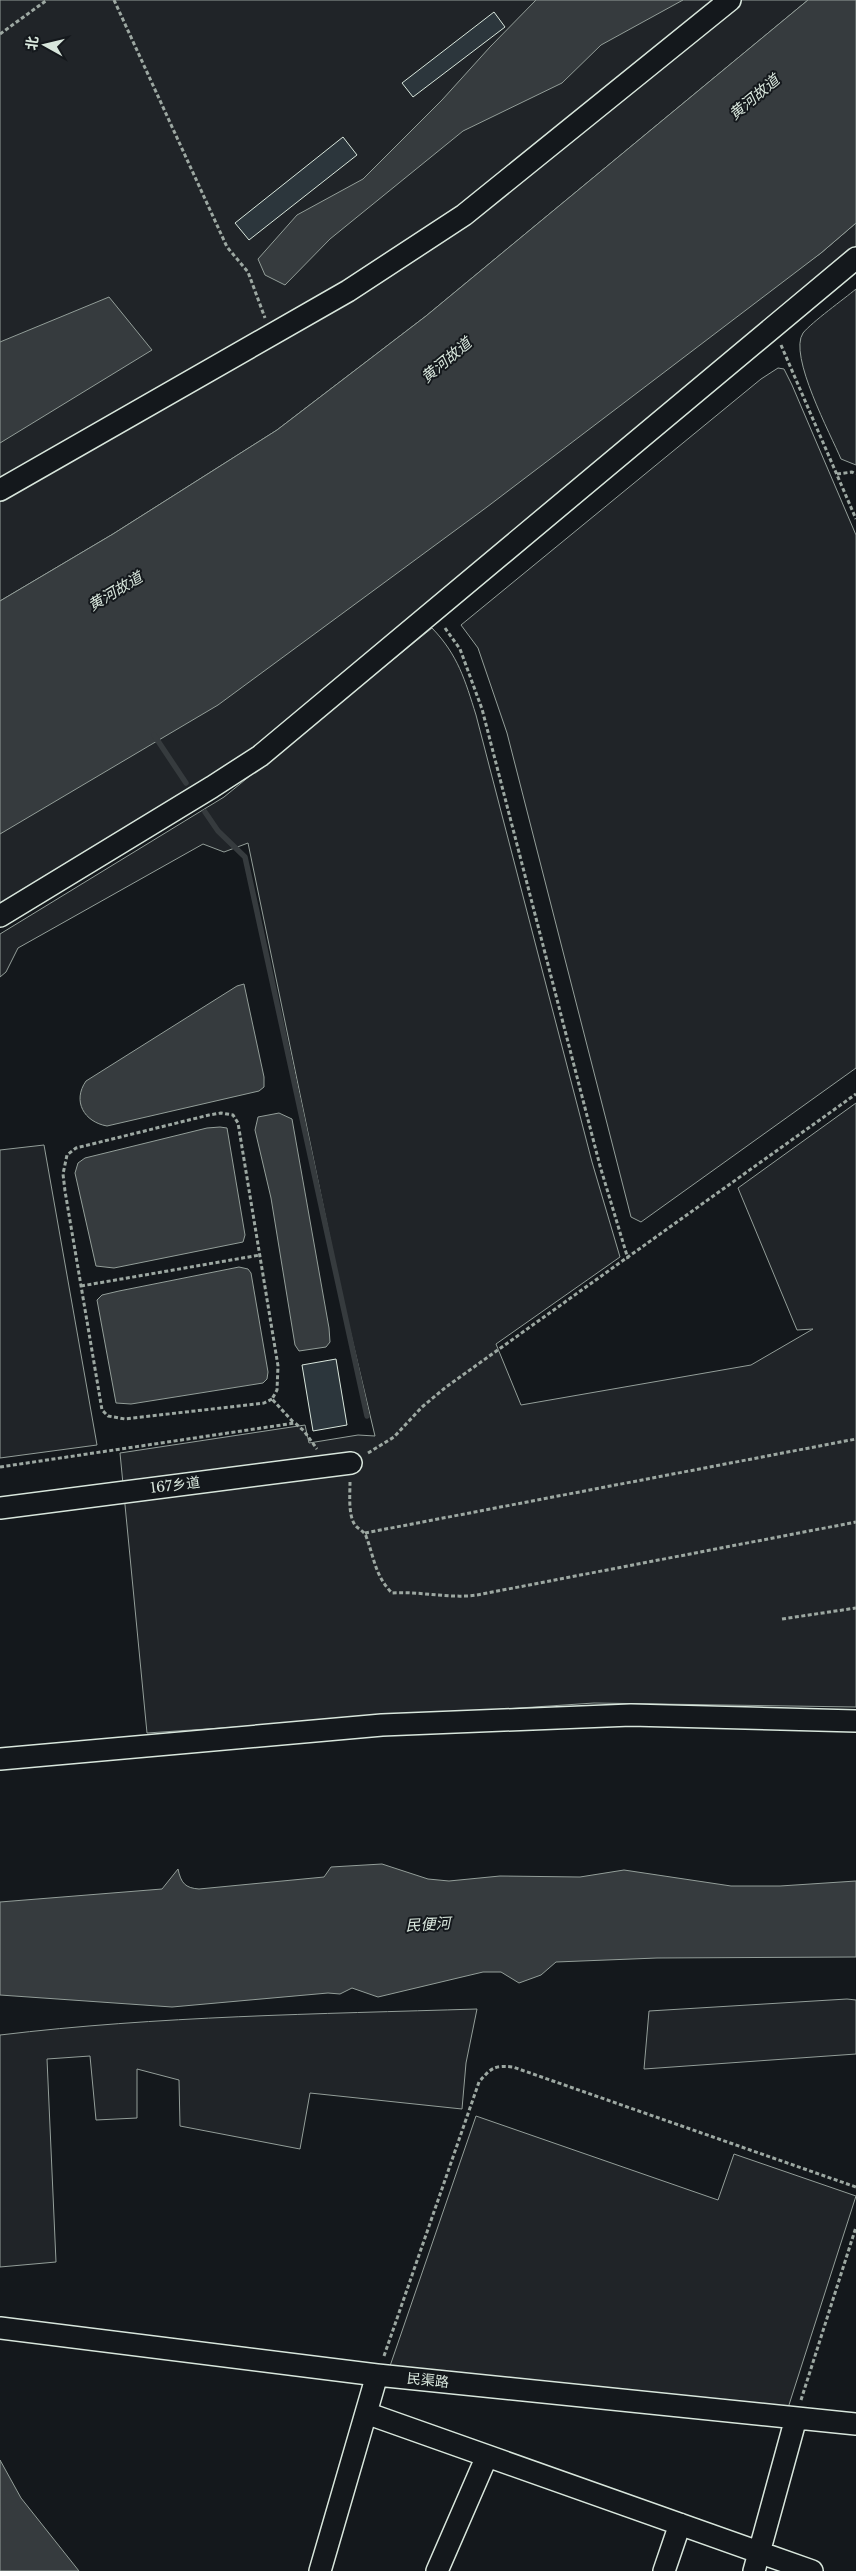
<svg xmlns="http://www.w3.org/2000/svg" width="856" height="2571" viewBox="0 0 856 2571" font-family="'Libre Baskerville','Noto Sans SC',serif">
<rect width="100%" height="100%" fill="#14181c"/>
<!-- green -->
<path fill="#202428" stroke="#939e99" d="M0,0H808L426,316L277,430L113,534L0,601Z
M856,223V247L246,754L0,904V829L821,253Z
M856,289V465L841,459C831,435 788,355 803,333C812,322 844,299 856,289Z
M778,368L784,369L792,385L856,535V1068L641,1222L631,1217L507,733L478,648L461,625L761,379Z
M432,628C458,655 465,680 476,715L592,1162L620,1257L496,1344L521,1405L751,1365L813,1329L797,1330L738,1188L856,1103V1707L594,1703L147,1733L120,1453L305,1425L309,1443L358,1435L375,1436L342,1297L248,843L224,852L203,844L18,948L6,972L0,977V934L224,797Z
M44,1145L97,1445L0,1458V1150Z
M847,1999L856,2000V2054L644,2069L649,2011Z
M477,2009L466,2063L462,2109L310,2093L300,2149L180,2126L179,2080L137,2069V2118L96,2120L90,2056L47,2059L56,2262L0,2267V2035C158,2016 318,2014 477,2009Z
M476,2116L718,2200L734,2154L856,2196L788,2408L390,2366Z"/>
<!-- water -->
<path fill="#363b3e" stroke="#939e99" d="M536,0H683L601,45L562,83L463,131L330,239L285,285L265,275L258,259L297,215L363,179L442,100L490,47Z
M808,0H856V223L821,253L487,507L218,705L0,834V601L113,534L277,430L426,316Z
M109,297L152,350L0,443V342Z
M244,984L264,1077V1087L259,1091L107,1126C84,1122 72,1101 86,1081L237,986Z
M279,1113L292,1119L329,1328L330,1342L326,1347L299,1351L295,1345L271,1198L255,1130L258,1117Z
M220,1127L227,1128L245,1235L243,1242L114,1268L96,1266L75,1173L78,1163L85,1158L207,1128Z
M239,1267L248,1269L251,1273L268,1372L267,1379L263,1383L131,1404L116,1403L97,1300L102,1295L119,1291Z
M382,1864L428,1879L449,1881L500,1876L580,1877L624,1870L731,1886H780L856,1881V1957L657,1958L556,1962L541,1975L519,1983L501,1972H483L378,1997L352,1988L340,1994L328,1993L172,2007L0,1995V1902L162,1889L178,1869C181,1883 185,1888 199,1889L324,1877L331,1867Z
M0,2460L21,2498L79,2571H0Z"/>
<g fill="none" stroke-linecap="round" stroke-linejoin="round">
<!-- stream -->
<path stroke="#363b3e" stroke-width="5.5" d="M154,735L186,783
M205,812L218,831L245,857L367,1416"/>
</g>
<!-- building -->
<path fill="#2c363c" stroke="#d8e6dc" d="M494,12L505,27L413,97L402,83Z
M343,137L357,155L249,240L235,223Z
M336,1359L347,1425L313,1431L302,1365Z"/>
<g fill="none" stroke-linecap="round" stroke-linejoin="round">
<!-- minor casing -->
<g stroke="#d8e6dc" stroke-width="24">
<path id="minor" d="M0,490L348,291L464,215L730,0
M0,916L212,787L260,756L856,258
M0,1508L351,1463
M0,1759L382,1725L631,1715L856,1721
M0,2328L377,2375L856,2424
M366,2413L812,2571
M320,2571L377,2375
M437,2571L487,2456
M664,2571L680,2524
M754,2571L796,2418"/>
</g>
<!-- path -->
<path stroke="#9da8a2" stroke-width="3" stroke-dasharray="4 2.5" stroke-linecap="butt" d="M114,0L227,247L248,272L265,318
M0,34L47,0
M781,345L856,519
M837,474L852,472L856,474
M445,628L460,649L482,709L600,1166L628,1259
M81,1286L260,1255
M272,1399L264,1403L125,1419L108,1416L102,1410L65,1191L63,1174L67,1155L76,1148L209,1115L221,1113L233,1115L238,1123L278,1366L277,1390L272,1399L294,1423
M368,1453L394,1437L422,1407L446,1387L856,1094
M0,1467L295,1423L304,1431L317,1449
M350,1482C350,1494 348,1515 355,1525C358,1529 364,1531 366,1536C374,1557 375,1576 392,1593C421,1591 449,1599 477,1595L856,1522
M365,1533L856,1439
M782,1619L856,1608
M384,2356L479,2082C491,2068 494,2065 513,2067L856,2187
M801,2400L856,2227"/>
<!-- minor -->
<use href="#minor" stroke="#14181c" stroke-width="21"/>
</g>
<g text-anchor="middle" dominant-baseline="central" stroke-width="4" stroke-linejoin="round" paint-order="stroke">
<!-- street labels -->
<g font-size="14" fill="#d8e6dc" stroke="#14181c">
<text transform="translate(175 1485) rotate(-7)">167乡道</text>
<text transform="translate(428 2380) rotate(6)">民渠路</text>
</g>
<!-- water labels -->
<g font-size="15" font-style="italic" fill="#d8e6dc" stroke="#14181c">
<text transform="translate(754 97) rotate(-40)">黄河故道</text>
<text transform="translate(446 360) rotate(-40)">黄河故道</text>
<text transform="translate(115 591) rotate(-31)">黄河故道</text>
<text transform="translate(428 1924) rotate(-3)">民便河</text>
</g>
</g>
<!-- north arrow -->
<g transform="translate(45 45) rotate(278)" stroke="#14181c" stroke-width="4" paint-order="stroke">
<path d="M0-4L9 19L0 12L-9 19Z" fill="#d8e6dc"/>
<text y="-8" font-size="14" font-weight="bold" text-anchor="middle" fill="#d8e6dc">北</text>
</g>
</svg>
